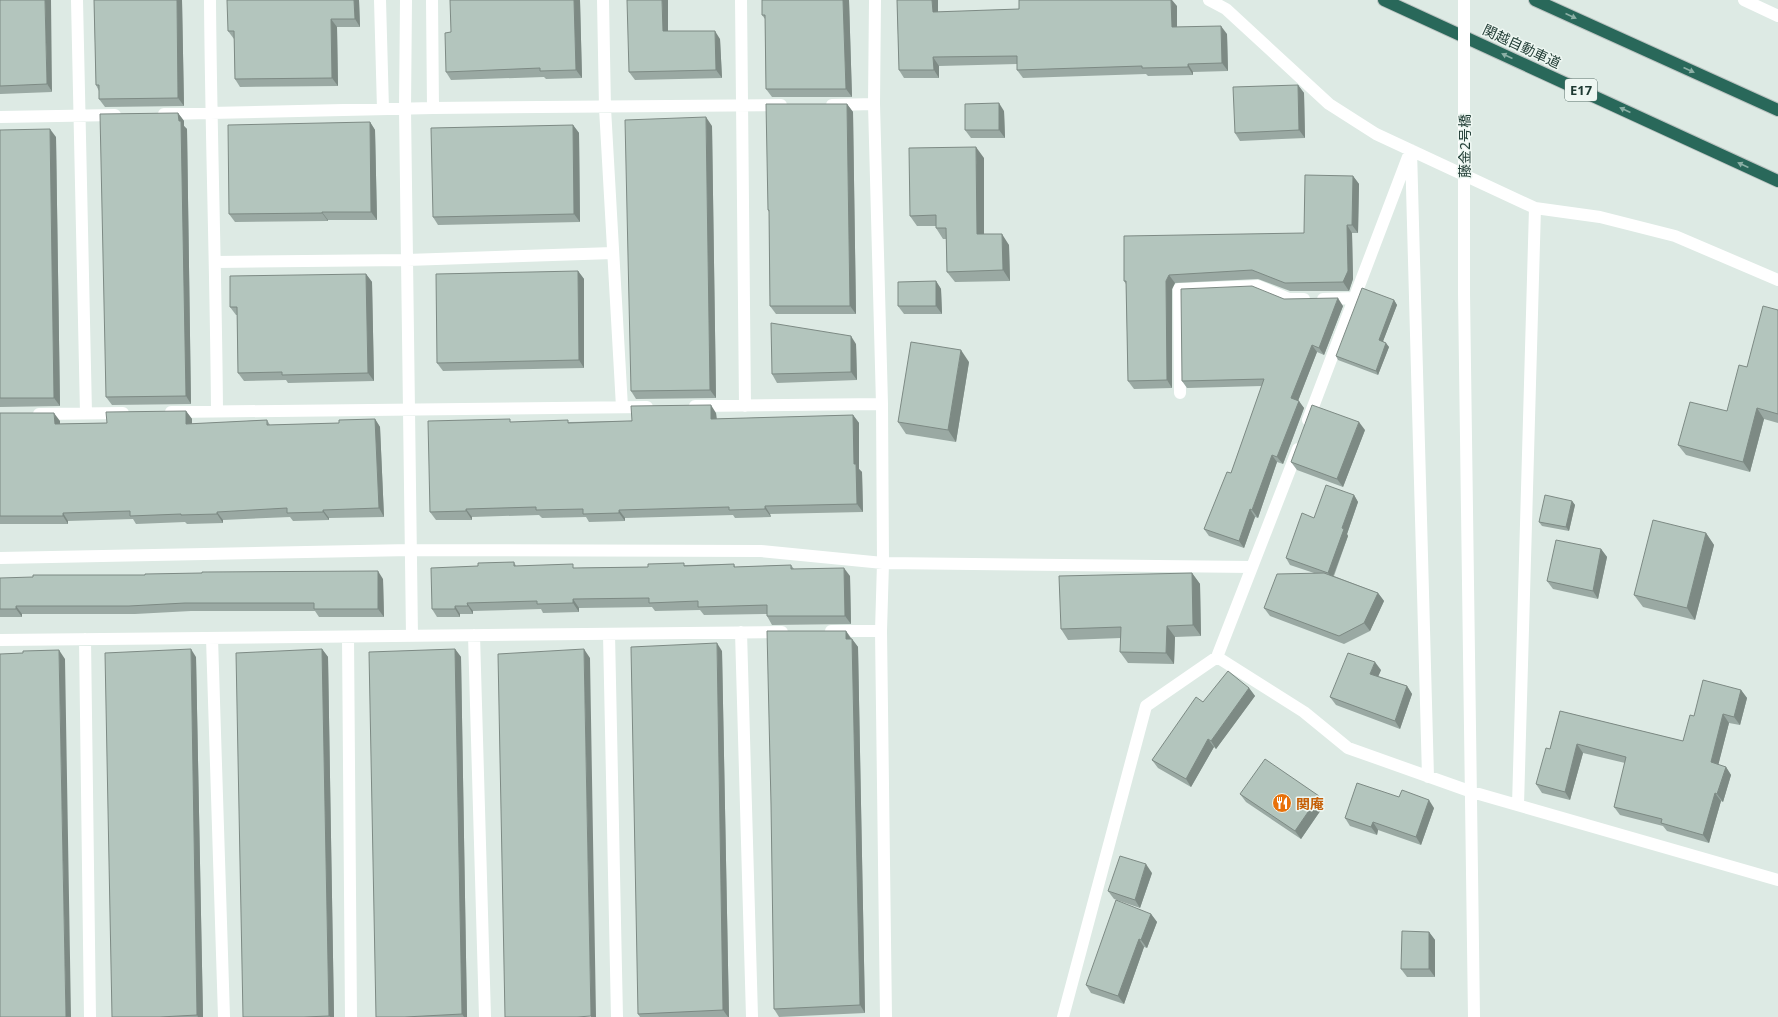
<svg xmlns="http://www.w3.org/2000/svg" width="1778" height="1017" viewBox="0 0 1778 1017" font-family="'Noto Sans','Noto Sans JP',sans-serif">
<rect width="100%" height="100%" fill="#ddeae4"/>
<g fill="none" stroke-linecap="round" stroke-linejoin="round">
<!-- highway casing -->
<g stroke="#bcc4c2" stroke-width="14">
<path id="highway" d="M1384,0L1778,181
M1535,0L1778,110"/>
</g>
<!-- minor -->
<path stroke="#fff" stroke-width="12" d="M77,0L86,413
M210,0C211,137 216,274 217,411
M380,0L383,109
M406,0L405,109L412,636
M432,0L433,108
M603,0L605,108L622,407
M741,0L745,406
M875,0L874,104L882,404L883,563L881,631L886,1017
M1209,0L1226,9L1329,104L1376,134L1535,208L1600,217L1675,236L1778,280
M1744,0L1778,16
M832,105L874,104
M164,114L433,108L781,105
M0,117L115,115
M1411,150L1428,777
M216,262L407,260L613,253
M1464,293L1474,1017
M1323,299L1355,298
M1180,393L1179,289L1258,286L1289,299H1304
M695,406L882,404
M171,412L647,407
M39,414L123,413
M1308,420L1408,157
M0,558L411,550L761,551L883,563L1252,567
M831,631H881
M741,632L752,1017
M609,634L617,1017
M474,635L485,1017
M348,637L351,1017
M212,638L224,1017
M85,639L90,1017
M0,640L782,632
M1217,657L1298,449
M1518,805L1535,208
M1063,1017L1146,706L1217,657L1304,712L1348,748L1472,792L1778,880"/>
<!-- highway -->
<use href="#highway" stroke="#29685a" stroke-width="12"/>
<!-- minor-bridge -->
<path stroke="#fff" stroke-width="12" d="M1464,0V293"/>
</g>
<!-- wall -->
<path fill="#9aa9a3" d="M0,0L52,92L0,94Z
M94,0H182L184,106L105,107L99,99V91L96,85Z
M359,0L360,27H337L338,86L240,87L235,79L234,39L228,31Z
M580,0L582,78L546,79L544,77L451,80L446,72L451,32Z
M668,0V31L720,39L722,78L635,80L629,72Z
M762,0H849L852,97H772L766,89L765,19L762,15Z
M897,0H938V12L1177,6V27L1227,34L1228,71L1193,72V75L1148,76L1146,74L1023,78L1017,70V64L939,66V78H904L899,70Z
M1298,85L1304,93L1305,138L1240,141L1235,133Z
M847,104L853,112L856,314H776L770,306L769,212L768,210Z
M1004,111L1005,138H971L965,130Z
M178,113L184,121V126L187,129L191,404L112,405L106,397Z
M370,122L375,130L377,220H328V221L235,222L229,214Z
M573,125L579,133L580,222L438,225L433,217Z
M712,126L716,398L636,399L631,391Z
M0,130L56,137L60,406L0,407Z
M984,158V234L1009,245L1010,281L955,282L947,272L946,239H943L936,228V226H917L910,216Z
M1353,176L1359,184L1358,233H1352L1353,279L1349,291H1290L1258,279L1175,283L1172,289V388L1134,389L1128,381L1126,284L1124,281L1304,233Z
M578,271L584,279V368L443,371L437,363Z
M366,274L372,282L374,381L288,383L286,380L244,381L238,373L237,315H236L230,307Z
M936,281L941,289L942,314H904L898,306Z
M1284,299L1343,306L1324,355L1317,352L1298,401L1304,408L1283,464L1277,462L1258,518L1255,517L1244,548L1209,536L1204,529L1231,473L1262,386L1187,388L1182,381Z
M1394,300L1397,305L1383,341L1389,347L1378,375L1338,360L1336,356Z
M1778,310V423L1764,419L1750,472L1686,455L1678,445L1727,411L1747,367Z
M856,344L857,380L777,383L772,374Z
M969,362L956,442L906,434L898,422Z
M186,411L192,419V424L267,420L270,425L339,423L375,419L380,427L384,517L329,518V520L293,521L290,517L223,520V523L187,524L185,522L136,524L133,519L68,521V524H0V413L60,421V424L107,423Z
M716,413L717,419L853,415L859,423V469L862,472L863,512L770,514L771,517L735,518L733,515L625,518V521L589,522L586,517L542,518L539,515L472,517V520H436L430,512L512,422H570L627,421Z
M1365,430L1343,487L1297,470L1291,462Z
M1354,495L1358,502L1347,534L1348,536L1334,576L1378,593L1384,601L1370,631L1344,644L1270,616L1264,608L1314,573L1290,565L1286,558L1314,518Z
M1572,501L1575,505L1569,531L1542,526L1539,522Z
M1706,533L1714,545L1695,620L1643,607L1634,595Z
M1601,549L1607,557L1598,599L1553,589L1547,581Z
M514,562L516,566L576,568L648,567L686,565L734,564L735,567L791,565L794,569L850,576L851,624L772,625L767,616V614L704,615L700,610L655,611L652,607L579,608V612L543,613L541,609L473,611V614H460V617H437L432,609L478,566Z
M1192,573L1200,584L1201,636L1175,637L1174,664L1128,663L1120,652L1121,638L1068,640L1061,629Z
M0,578L383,579L384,617H319L315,611H191L135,614H22V617H0Z
M846,631L858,647L865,1013L779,1017L774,1009Z
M322,649L328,657L334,1017H243Z
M455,649L461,657L467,1017H376Z
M722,651L729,1017H640L638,1014Z
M196,657L203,1017H112Z
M1381,670L1378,676L1407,686L1412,694L1400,729L1336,705L1330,697Z
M1249,688L1255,696L1216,749L1214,747L1191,787L1158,768L1152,760L1203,702Z
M1741,690L1747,698L1740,725L1729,723L1718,765L1726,767L1731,775L1723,802L1721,801L1709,843L1667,831L1663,826L1620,815L1614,807L1625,763L1583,753L1570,800L1542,793L1536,784L1550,749L1560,711L1683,741L1694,716Z
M1240,794L1319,796L1325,804L1301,839L1246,802Z
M1399,797L1434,808L1421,845L1378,830L1377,835L1350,826L1345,818Z
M1152,873L1140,908L1114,899L1108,891Z
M1151,914L1157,922L1147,948L1144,947L1124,1004L1091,993L1086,985Z
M1429,932L1435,940V977H1407L1401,969Z"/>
<!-- shaded-wall -->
<path fill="#7d8a84" d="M45,0H51L52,92L47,84Z
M177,0H182L184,106L178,98Z
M354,0H359L360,27L355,19Z
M574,0H580L582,78L576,70Z
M662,0H668V40L663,31Z
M843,0H849L852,97L846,89Z
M932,0H938V20L933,12Z
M1171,0H1172L1177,6V35L1172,27Z
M331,19L337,27L338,86L332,78Z
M1221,26L1227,34L1228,71L1222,63Z
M715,31L720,39L722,78L716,70Z
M933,57L939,66V78L934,70Z
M1188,64L1193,72V75L1188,67Z
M1298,85L1304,93L1305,138L1299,130Z
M999,103L1004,111L1005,138L999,130Z
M847,104L853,112L856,314L850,306Z
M178,113L184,121V126L187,129L191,404L186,396Z
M706,117L712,126L716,398L710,390Z
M370,122L375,130L377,220L371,212Z
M573,125L579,133L580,222L574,214Z
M50,129L56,137L60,406L54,398Z
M976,147L984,158V245L977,234Z
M1353,176L1359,184L1358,233L1352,225Z
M322,212L328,220V221L322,213Z
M1347,225L1352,233L1353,279L1349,291L1343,282Z
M1002,234L1009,245L1010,281L1003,270Z
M578,271L584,279V368L579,360Z
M366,274L372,282L374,381L368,373Z
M1169,275L1175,283L1172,289V388L1167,380L1166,281Z
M936,281L941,289L942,314L936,306Z
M1338,298L1343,306L1324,355L1319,348Z
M1394,300L1397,305L1382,344L1379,340Z
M851,336L856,344L857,380L851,372Z
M1386,343L1389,347L1378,375L1376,371Z
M1312,345L1317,352L1296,406L1291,398Z
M961,350L969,362L956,442L948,430Z
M1299,401L1304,408L1283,464L1277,457Z
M711,405L716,413L717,427L711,419Z
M1757,408L1764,419L1750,472L1743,462Z
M186,411L192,419V432L186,424Z
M54,413L60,421V432L55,424Z
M853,415L859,423V469L862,472L863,512L857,504L854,464Z
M375,419L380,427L384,517L379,508Z
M1359,422L1365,430L1343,487L1337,479Z
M1272,455L1277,462L1258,518L1252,510Z
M1354,495L1358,502L1347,534L1348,536L1332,579L1328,573L1342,528Z
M1572,501L1575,505L1569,531L1566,527Z
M765,506L770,514L771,517L765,509Z
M466,509L472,517V520L466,511Z
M1250,509L1255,517L1244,548L1239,541Z
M323,510L329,518V520L323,512Z
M619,510L625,518V521L619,513Z
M217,512L223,520V523L217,514Z
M63,513L68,521V524L63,516Z
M1706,533L1714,545L1695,620L1687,608Z
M1601,549L1607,557L1598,599L1593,591Z
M844,568L850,576L851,624L845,616Z
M378,571L383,579L384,617L378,609Z
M1192,573L1200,584L1201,636L1193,625Z
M1378,593L1384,601L1370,631L1364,623Z
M573,599L579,608V612L573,603Z
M467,603L473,611V614L468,606Z
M16,606L22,614V617L16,609Z
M455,606L460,614V617L455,609Z
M1167,626L1175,637L1174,664L1166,653Z
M846,631L851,639H846Z
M852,639L858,647L865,1013L860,1005Z
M717,643L722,651L729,1017H728L723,1010Z
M191,649L196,657L203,1017H198L197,1015Z
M322,649L328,657L334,1017H330L329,1016Z
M455,649L461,657L467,1017H464L462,1014Z
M584,649L590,658L596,1017H591V1016Z
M59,650L65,659L71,1017H66Z
M1375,662L1381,670L1376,682L1370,674Z
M1407,686L1412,694L1400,729L1395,721Z
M1249,688L1255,696L1216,749L1211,741Z
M1741,690L1747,698L1740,725L1734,717Z
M1723,714L1729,723L1717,770L1711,762Z
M1208,739L1214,747L1191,787L1186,779Z
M1577,744L1583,753L1570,800L1565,792Z
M1726,767L1731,775L1723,802L1717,794Z
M1715,793L1721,801L1709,843L1703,835Z
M1319,796L1325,804L1301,839L1295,831Z
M1429,800L1434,808L1421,845L1416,837Z
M1373,822L1378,830L1377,835L1371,827Z
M1146,864L1152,873L1140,908L1135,900Z
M1151,914L1157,922L1147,948L1141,940Z
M1429,932L1435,940V977L1429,969Z
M1139,939L1144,947L1124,1004L1118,996Z"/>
<!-- building -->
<path fill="#b3c5bd" stroke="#7d8a84" d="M0,0H45L47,84L0,86Z
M94,0H177L178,98L99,99V85H96Z
M227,0H354L355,19H331L332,78L235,79L234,31H228Z
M450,0H574L576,70L540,71V68L446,72L445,33L451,32Z
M627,0H662L663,31H715L716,70L629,72Z
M762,0H843L846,89H766L765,15H762Z
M897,0H932L933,12L1019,9V0H1171L1172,27L1221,26L1222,63L1188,64V67L1142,68V66L1017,70V56L933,57L934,70H899Z
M1298,85L1299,130L1235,133L1233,87Z
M999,103V130H965V104Z
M766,104H847L850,306H770L769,210H768Z
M178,113L179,121H181L186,396L106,397L100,114Z
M706,117L710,390L631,391L625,120Z
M370,122L371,212H322V213L229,214L228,125Z
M573,125L574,214L433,217L431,128Z
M50,129L54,398H0V130Z
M976,147L977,234H1002L1003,270L947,272L946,228H936V215L910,216L909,148Z
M1305,175L1353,176L1352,225H1347L1348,271L1343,282L1285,283L1252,270L1169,275L1166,281L1167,380L1128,381L1126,281H1124V236L1304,233Z
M578,271L579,360L437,363L436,274Z
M366,274L368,373L282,375V372L238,373L237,307H230V276Z
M936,281V306H898V282Z
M1252,286L1284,299L1338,298L1319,348L1312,345L1291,398L1299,401L1277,457L1272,455L1252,510L1250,509L1239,541L1204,529L1227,472L1231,473L1264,379L1182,381L1181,289Z
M1362,288L1394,300L1379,340L1386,343L1376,371L1336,356Z
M1763,306L1778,310V414L1757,408L1743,462L1678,445L1690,402L1727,411L1739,365L1747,367Z
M771,323L851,336V372L772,374Z
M911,342L961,350L948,430L898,422Z
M711,405V419L853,415L854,464H856L857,504L765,506V509L729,510V507L619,510V513L583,514V509L536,510V507L466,509V511L430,512L428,421L510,419V422L568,420V423L627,421H632L631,406Z
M1312,405L1359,422L1337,479L1291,462Z
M186,411V424L267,420V425L339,423V420L375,419L379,508L323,510V512L287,513V508L217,512V514L181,515V514L130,516V511L63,513V516H0V413H54L55,424L107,423L106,412Z
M1326,485L1354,495L1342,528L1344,529L1328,573L1286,558L1302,513L1314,518Z
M1545,495L1572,501L1566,527L1539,522Z
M1653,520L1706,533L1687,608L1634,595Z
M1556,540L1601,549L1593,591L1547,581Z
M514,562V566L573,564V568L648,567V564L684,563V566L734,564V567L791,565V569L844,568L845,616H767V605L698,607V601L649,603V598L573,599V603L537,604V601L467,603L468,606H455V609H432L431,568L478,566V563Z
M378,571V609H314V603H185L129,606H16V609H0V578L33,577V575H145V574L202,573V572Z
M1192,573L1193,625L1167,626L1166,653L1120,652L1121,627L1061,629L1059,576Z
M1324,573L1378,593L1364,623L1339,636L1264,608L1277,574Z
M767,631H846V639H852L860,1005L774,1009L771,804Z
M717,643L723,1010L638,1014L631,647Z
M191,649L197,1015L160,1017H112L105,653Z
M322,649L329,1016L304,1017H243L236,653Z
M455,649L462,1014L405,1017H376L369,652Z
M584,649L591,1016L577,1017H505L498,654Z
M59,650L66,1017H0V654L23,653V651Z
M1348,653L1375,662L1370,674L1407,686L1395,721L1330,697Z
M1228,671L1249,688L1211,741L1208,739L1186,779L1152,760L1196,697L1203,702Z
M1703,680L1741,690L1734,717L1723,714L1711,762L1726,767L1717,794L1715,793L1703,835L1661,823L1662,819L1614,807L1626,757L1577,744L1565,792L1536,784L1546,748L1550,749L1560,711L1683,741L1690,715L1694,716Z
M1265,759L1319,796L1295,831L1240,794Z
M1357,783L1399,797L1402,790L1429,800L1416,837L1373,822L1371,827L1345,818Z
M1120,856L1146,864L1135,900L1108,891Z
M1116,900L1151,914L1141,940L1139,939L1118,996L1086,985Z
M1402,931L1429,932V969H1401Z"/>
<!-- one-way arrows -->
<defs><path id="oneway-solid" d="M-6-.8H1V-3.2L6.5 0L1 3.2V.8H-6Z"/></defs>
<g fill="#8cb0a6">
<use href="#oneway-solid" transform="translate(1571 16) rotate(24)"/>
<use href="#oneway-solid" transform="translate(1507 56) rotate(-156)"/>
<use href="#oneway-solid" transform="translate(1689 70) rotate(24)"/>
<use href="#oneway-solid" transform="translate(1625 110) rotate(-155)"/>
<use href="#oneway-solid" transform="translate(1743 165) rotate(-155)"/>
</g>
<!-- icons -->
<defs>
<g id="restaurant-disc" transform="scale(1)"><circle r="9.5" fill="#e8710a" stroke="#eef7f2"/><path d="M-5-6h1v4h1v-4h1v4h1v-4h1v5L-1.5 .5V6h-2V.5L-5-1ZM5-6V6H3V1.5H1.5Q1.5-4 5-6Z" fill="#fff"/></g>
</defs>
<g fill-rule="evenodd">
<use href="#restaurant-disc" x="1282" y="803"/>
</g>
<g text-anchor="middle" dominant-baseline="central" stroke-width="3" stroke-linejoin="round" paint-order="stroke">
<!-- shield labels -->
<rect fill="#eef7f2" stroke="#5c736c" stroke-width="1" x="1565" y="79" width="32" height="22" rx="3"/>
<g font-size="13" font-weight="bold" fill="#1e3a32">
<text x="1581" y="90">E17</text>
</g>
<!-- street labels -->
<g font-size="14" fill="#1e3a32" stroke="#eef7f2">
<text transform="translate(1522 46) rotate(25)">関越自動車道</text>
<text transform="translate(1464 146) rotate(-90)">藤金2号橋</text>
</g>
<!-- food labels -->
<g font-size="14" font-weight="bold" fill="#c56008" stroke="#eef7f2" text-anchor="start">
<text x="1296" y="803">関庵</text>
</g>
</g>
</svg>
